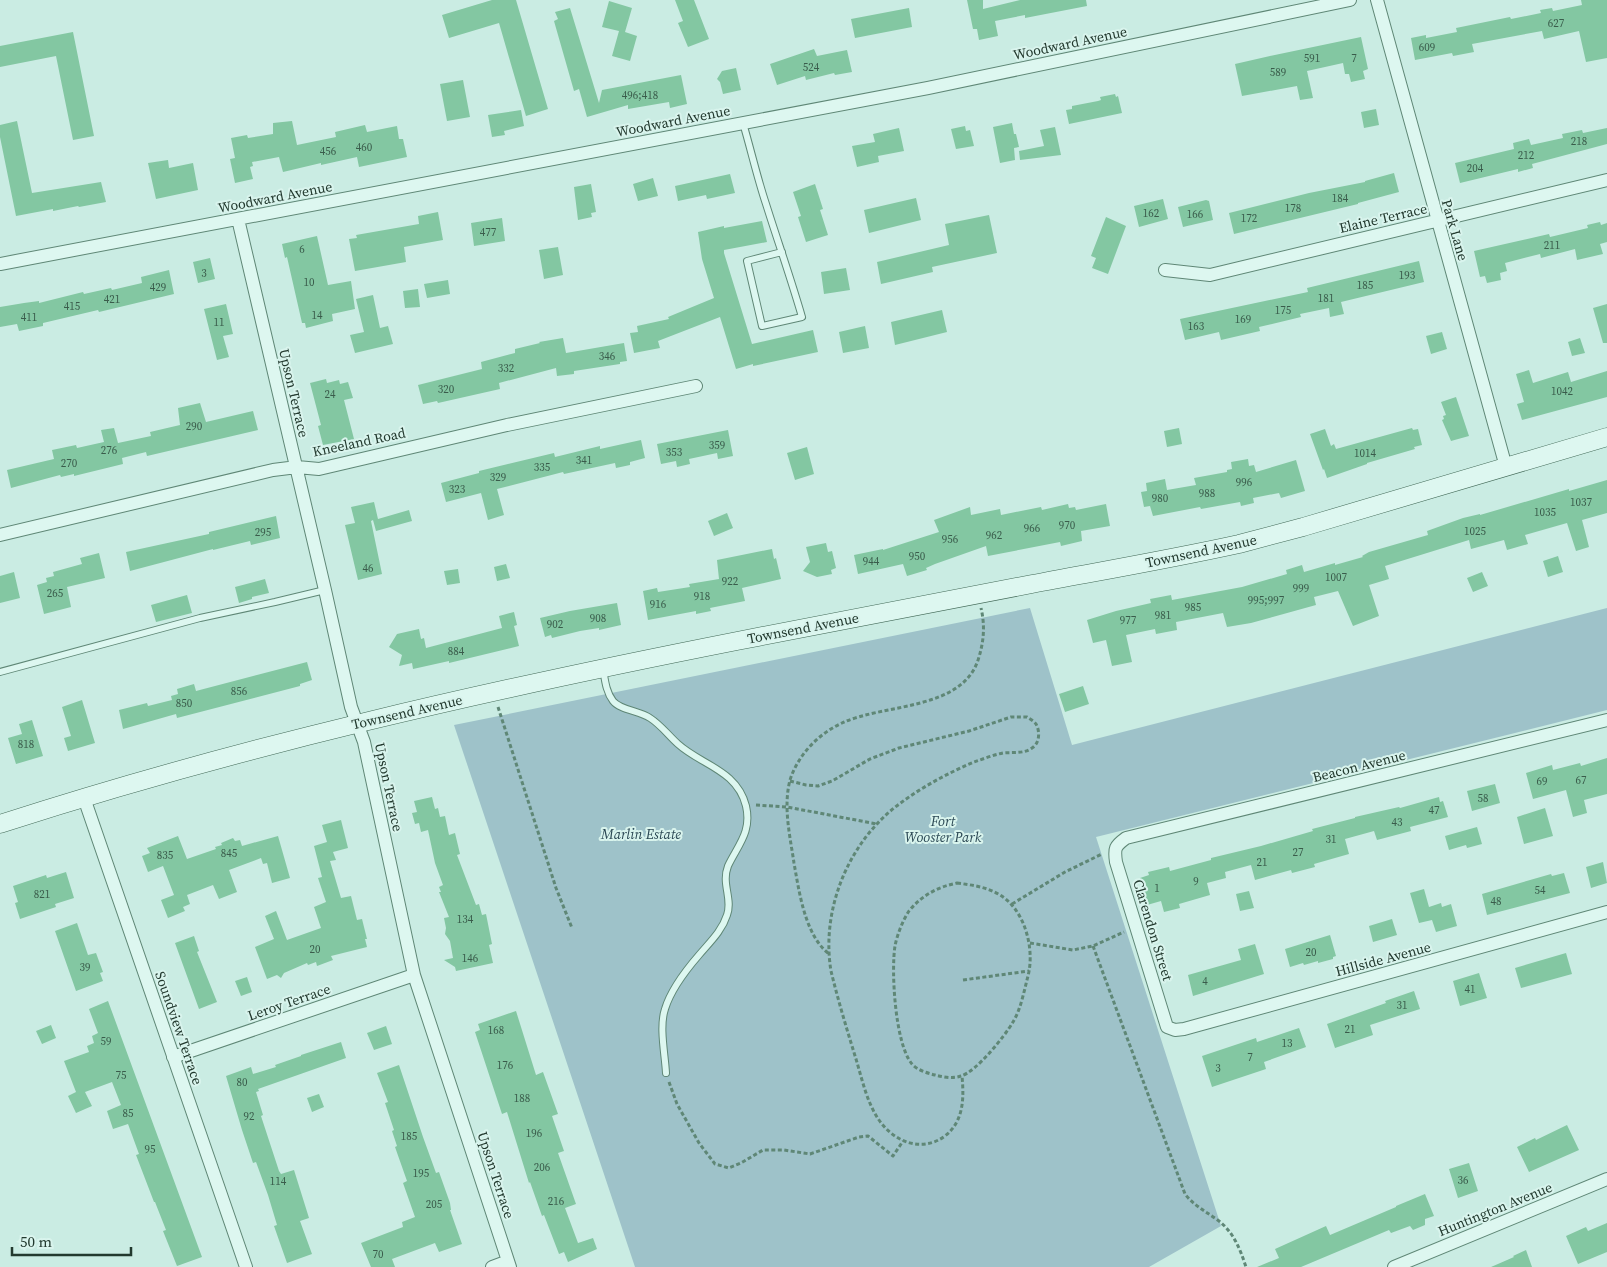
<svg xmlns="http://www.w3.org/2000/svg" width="1607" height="1267" viewBox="0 0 1607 1267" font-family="'Source Serif 4',serif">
<rect width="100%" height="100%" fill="#caece3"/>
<!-- green -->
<path fill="#9ec2c9" d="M1030,608L1072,745L1607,608V710L1096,837L1221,1226L1149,1267H635L454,725Z"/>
<!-- building -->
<path fill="#83c7a2" d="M492,0H516L548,109L526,116L499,23L449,38L442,15Z
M675,0H694L709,39L688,47L678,23L683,21Z
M967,0H983V9L1020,0H1086L1087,6L1025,18V15L995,21L998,36L979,40L977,29H973Z
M1581,0H1607V58L1586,62L1579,31L1544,39L1542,31L1472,44L1474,52L1453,56L1452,53L1415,60L1411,38L1426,35V38L1457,32L1456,28L1510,17L1511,19L1541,13L1540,10L1552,8L1553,11L1582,5Z
M609,1L632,8L625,32L637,36L630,61L612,56L619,31L602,27Z
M570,8L599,103L602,90L681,75L687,104L670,108L669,102L628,109V105L587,117L579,89L574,91L554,21L558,19L555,12Z
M909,8L912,27L855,38L851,19Z
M73,32L94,136L73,140L56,56L0,67V46Z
M1361,37L1368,69L1363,71L1365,79L1351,82L1349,74H1345L1343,63L1307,71L1313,98L1300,100L1297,86L1242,96L1235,64L1270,56Z
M814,49L817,56L847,50L852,72L835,75L834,73L806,80L805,76L777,85L770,64Z
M736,68L741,90L723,94L720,82L717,79L722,71Z
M463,80L470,117L447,121L440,84Z
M1115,94L1116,97L1118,96L1122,113L1069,124L1066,110L1072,109V106L1098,101L1101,100L1100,97Z
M1376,109L1379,125L1364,128L1361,112Z
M521,110L524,126L504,131L505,135L492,137L488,115Z
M17,121L32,193L101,182L106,202L79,207L78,206L53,211V209L16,216L0,137V125Z
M292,121L297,145L336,137L335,132L365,125L367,132L397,126L399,139H403L407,157L359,167L357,157L321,165V163L283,172L279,157L252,162L253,166L250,167L253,179L235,183L230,159L235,158L231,138L247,135L248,138L273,134V123Z
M1012,123L1014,134H1016L1019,147L1014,148L1015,160L1000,163L993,127Z
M965,126L966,131L970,130L974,146L956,149L951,129Z
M1055,127L1061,155L1020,160L1019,151L1044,146L1040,130Z
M899,128L904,151L878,156L879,162L857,167L852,146L875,142L873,134Z
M1607,128V144L1532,164L1533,168L1518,172V169L1460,183L1455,163L1514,149L1513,143L1529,139L1531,145L1563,138L1562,134L1582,130L1583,133Z
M168,160L169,168L193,163L198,190L156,199L148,163Z
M1394,173L1399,192L1358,203V204L1234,234L1229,213L1309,193L1365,182V181Z
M730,174L735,193L707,199L706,195L678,201L675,186Z
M653,178L658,196L638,201L633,184Z
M591,184L596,212L591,213L592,217L578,220L574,187Z
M815,184L823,209L820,210L828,235L806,242L798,217L801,216L793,192Z
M916,198L921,220L869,233L864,210Z
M1163,199L1168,219L1139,227L1134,206Z
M1206,200L1209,201L1213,220L1183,227L1178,207Z
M438,212L443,240L404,247L406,262L355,271L349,239L357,238L356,235L419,224L418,216Z
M989,215L997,253L932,267L933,272L881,284L877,262L949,245L945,224Z
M1106,217L1126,226L1108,274L1092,268L1096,258L1091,256Z
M502,218L505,241L474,246L471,223Z
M762,221L767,242L724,250V253L752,344L813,330L818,352L753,366V364L736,369L720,317L658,341L660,348L634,353L630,333L638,332L637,326L669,319L668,317L714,298L702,259L698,232L724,226V228Z
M1600,222L1601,225L1607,223V242L1600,244L1603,254L1577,260L1575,249L1541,258L1540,254L1505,263L1507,271L1500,273L1501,280L1487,283L1485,276L1480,277L1474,251L1549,234L1550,237L1588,228L1587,225Z
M317,236L328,285L351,281L355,309L332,314L333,321L306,328L305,323H302L287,257L285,258L282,244Z
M558,247L563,275L544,279L539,250Z
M210,258L215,279L198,283L193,262Z
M1419,261L1424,282L1341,302L1344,314L1330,317L1329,308L1300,314L1301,317L1259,327L1260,331L1221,340L1219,332L1185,340L1180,319L1308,292L1307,288Z
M846,268L850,290L824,294L821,272Z
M169,270L174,294L99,312L98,310L43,323V326L19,331L17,324L0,327V307L24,303L39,301V303L83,292L84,294L111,288L112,290L142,283L141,277Z
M448,280L450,294L427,298L424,284Z
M418,289L420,307L405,308L403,291Z
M373,295L380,328L388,326L393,344L355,353L350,335L364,332L356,299Z
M226,304L233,334L223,336L229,357L217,360L204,309Z
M1607,304V343H1603L1593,308Z
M942,310L947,332L895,345L891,322Z
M865,326L869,348L843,353L839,332Z
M1442,332L1447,349L1431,354L1426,336Z
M563,338L566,353L624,343L627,361L620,362V364L574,371V374L557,376L556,368L499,383L500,389L438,403L437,401L423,404L418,385L482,369L481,362L515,353V349L540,343L539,342Z
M1580,338L1585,353L1572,356L1568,342Z
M1529,370L1533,383L1568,372L1571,382L1607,371V397L1522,420L1517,404L1524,402L1516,374Z
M326,379L327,383L339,380L340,384L348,382L353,398L344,400L354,439L323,445L318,426L321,425L310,383Z
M1456,397L1469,436L1451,441L1442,420L1444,419L1443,416L1446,415L1441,402Z
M200,403L206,422L253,411L258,430L147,456L146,452L122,458L123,464L74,476V474L61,477L60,475L11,488L7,470L54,459L52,450L76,445L77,448L104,442L101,430L114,428L118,443L151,436L150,432L180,425L178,408Z
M1179,428L1182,444L1167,447L1164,431Z
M1412,428L1413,430L1418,429L1422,445L1414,447L1415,449L1367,463V464L1327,478L1324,469L1323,470L1310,434L1325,429L1331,446L1334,444L1336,449Z
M728,430L733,456L718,459L717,453L689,459L690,464L677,467L676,461L661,464L657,444Z
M641,440L645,458L630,462V465L616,468L615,463L564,474L563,472L497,489L504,515L488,520L481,493L446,502L441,483L479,473V471L554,453L555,457L600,446V449Z
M807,447L814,474L795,480L787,453Z
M1248,459L1249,466L1254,465L1256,472L1296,460L1305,491L1281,498L1279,493L1253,498L1254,503L1241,506L1240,502L1201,509L1200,507L1153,516L1150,506L1144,507L1141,492L1147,491L1146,483L1165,479L1167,490L1196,485L1194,478L1227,472V470L1232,469L1231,462Z
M1607,480V513L1582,520L1589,547L1576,551L1567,523L1525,535L1528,544L1507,550L1504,540L1471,549L1469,540L1385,566L1389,579L1369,585L1379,616L1353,626L1338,591L1314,597L1316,605L1251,623L1227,627L1223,613L1176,622L1177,630L1156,634L1155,629L1126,635L1132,662L1112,666L1106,640L1093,643L1087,620L1116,611L1151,603L1150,599L1171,595L1172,600L1242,587L1287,574L1286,570L1302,565L1304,572L1335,563V565L1363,557L1362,556L1369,552L1428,535L1427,531L1463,518L1480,514V515L1569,489V491Z
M374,502L378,519L409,510L412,521L376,531L373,520L371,521L382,574L358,580L345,525L355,523L351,507Z
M1068,504L1069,508L1075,507L1076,510L1106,504L1110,526L1081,531L1082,541L1061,546L1060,542L988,556L986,546L935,564L926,568L927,570L907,576L903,564L858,574L854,555L883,549V550L939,532L934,520L970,507L971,515L1000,509L1001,515L1041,507L1042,510Z
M727,513L733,528L714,536L708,521Z
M276,516L280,538L251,545L250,541L213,550V549L130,571L126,552L209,534V532Z
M826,543L828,552L832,551L836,568L831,570L832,574L817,577L803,571L810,562L806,547Z
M772,549L774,559L776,558L781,579L742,588L745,601L710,608L711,611L696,614V611L648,620L643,591L657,588L658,592L690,587L689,584L719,579L717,560Z
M99,553L105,578L67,587L71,607L44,614L37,585L47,582L46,578L54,576L53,572L82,564L80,558Z
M1558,556L1563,572L1548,577L1543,561Z
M506,564L510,578L497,581L494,567Z
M458,569L460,583L447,585L444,571Z
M14,572L20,598L0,603V576Z
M1482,572L1488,586L1473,592L1467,578Z
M265,579L269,593L252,597V599L239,603L235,587Z
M187,595L192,613L156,622L151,605Z
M617,603L621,625L599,630V628L580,631L552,638L551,635L545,637L540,618L570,611Z
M514,612L517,625L514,626L519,646L449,663V661L413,669L412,663L399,666L402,655L389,647L397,634L419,629L421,639L424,638L426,648L502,628L499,616Z
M307,662L312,680L300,684V686L177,718L176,714L123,729L119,710L147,703L148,706L172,700L171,696L178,694L177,689L194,684L196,691Z
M1083,686L1089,704L1065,712L1059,694Z
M82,700L95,743L68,751L64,738L71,736L62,707Z
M32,720L43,756L16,764L8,738L22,734L19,724Z
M1607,758V794L1584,800L1587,813L1573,817L1566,790L1533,799L1526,773L1552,765L1553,770L1580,763L1581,766Z
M1495,784L1500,803L1472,811L1467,791Z
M432,797L435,809L438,808L440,817L445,816L449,835L455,833L460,854L457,855L476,905L479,904L482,915L486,914L492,944L489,945L493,963L456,971L455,967L444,960L453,958L450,941L445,934L446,928L444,918L449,917L439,892H441L439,887L443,885L435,863L428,830L421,832L419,823L415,824L412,813L417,812L414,801Z
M1439,797L1440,802L1443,801L1448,817L1410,827L1411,831L1377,840L1374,831L1345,839L1349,854L1314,864L1315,867L1292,873L1291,870L1255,880L1251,865L1225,872L1226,878L1207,883L1210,895L1179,904L1180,908L1164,912L1161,901L1147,905L1140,878L1149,875L1148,872L1169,867L1170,871L1211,860V858L1261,846L1313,831L1312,829L1355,818V817L1399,807L1400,808Z
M1545,808L1553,836L1524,844L1517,817Z
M341,820L348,848L333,852L336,860L330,861L341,898L351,896L357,920L362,919L367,939H365L367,947L331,956L333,960L317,966L316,962L308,965L307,963L284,973L281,978L277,975L267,979L255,947L274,939L265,916L276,911L287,940L321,928L314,907L326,902L318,878L322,877L314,846L327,842L322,825Z
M1477,827L1482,844L1467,848L1466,845L1449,850L1445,836Z
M178,836L187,859L216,849L215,847L222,845L221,843L233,838L235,841L240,840L242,846L278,836L290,878L272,883L267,863L263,864L261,858L229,870L237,892L219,899L213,885L187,895L190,904L183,907L185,911L168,918L161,900L174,895L163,866L148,872L142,856L150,853L147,848Z
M1603,862L1607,883L1591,888L1586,867Z
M66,872L74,898L55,904L56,907L20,919L15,903L18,902L13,886L46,875L47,878Z
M1564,873L1570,893L1487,915L1482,894L1551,874L1552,876Z
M1424,889L1429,907L1441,903L1442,907L1451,904L1457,926L1436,932L1432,920L1419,923L1410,893Z
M1249,891L1254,908L1240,911L1236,894Z
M1392,919L1397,935L1373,942L1369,926Z
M77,923L88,955L96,953L103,972L100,973L103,981L76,991L55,931Z
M1330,935L1336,956L1333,957V959L1318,963V961L1304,965L1303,963L1290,967L1285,949Z
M194,936L199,951L197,952L217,1002L199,1009L175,943Z
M1255,944L1264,974L1193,996L1188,975L1241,960L1238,949Z
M1566,953L1572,974L1521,988L1515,968Z
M1479,973L1487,998L1460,1006L1453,981Z
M247,977L252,992L241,996L235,981Z
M1414,991L1420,1009L1370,1025L1373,1035L1335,1048L1327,1024L1386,1003L1385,1001Z
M108,1001L202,1257L177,1266L163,1231L166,1230L155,1202H154L136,1155L139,1154L128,1124L113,1129L107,1111L121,1105L112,1082L85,1092L92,1106L76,1113L68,1096L76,1092L64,1061L89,1052L87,1046L94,1043L92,1036L98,1033L89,1009Z
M516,1011L536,1075L543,1072L558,1114L552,1116L564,1151L558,1153L576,1204L565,1208L578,1243L593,1238L597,1249L568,1262L564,1252L559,1254L544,1215L542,1216L530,1182L529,1183L507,1112L502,1114L475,1032L480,1030L478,1024Z
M51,1025L56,1038L42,1044L36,1031Z
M386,1026L392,1044L374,1050L367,1033Z
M1299,1028L1306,1047L1264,1062L1266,1069L1212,1087L1202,1056L1256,1038L1257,1042Z
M341,1042L346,1058L258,1089L259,1091L256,1092L263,1115L261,1116L279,1171L281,1174L294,1170L309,1218L300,1221L312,1254L287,1263L274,1226L277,1225L268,1195L256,1162L253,1163L242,1130L226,1076L251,1067L253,1074L276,1067L275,1065L301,1056V1055Z
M399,1065L423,1137L436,1173L439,1172L450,1203L451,1210H450L462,1244L439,1252L435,1243L392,1259L395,1267H371L361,1243L403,1227L402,1222L415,1217L403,1183L407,1181L395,1147L397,1146L392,1131L394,1130L385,1103L388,1102L377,1073Z
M319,1094L324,1107L312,1112L307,1098Z
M1567,1125L1579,1150L1529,1172L1517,1147L1535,1138L1536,1140Z
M1469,1163L1478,1191L1458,1198L1449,1169Z
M1425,1194L1434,1216L1425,1219V1225L1413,1230L1410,1226L1391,1233L1389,1230L1301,1267H1257L1279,1258L1275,1249L1326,1226L1330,1235L1396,1207V1206Z
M1607,1223V1252L1578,1264L1566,1236L1586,1227L1588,1231Z
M1526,1250L1532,1267H1491L1514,1257L1513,1256Z"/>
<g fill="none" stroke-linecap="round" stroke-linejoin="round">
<!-- lane casing -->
<g stroke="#5f8776" stroke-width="8">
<path id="lane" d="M743,123C751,150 757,177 766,204C778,242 791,279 802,317L762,326L747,261L782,252
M603,669C605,680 606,692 613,701C620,710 640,711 650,718C661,725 668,735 678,744C701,765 737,770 746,806C752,832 738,845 728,866C721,884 733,899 727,915C722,931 710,942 699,955C686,970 671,989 665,1009C659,1027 665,1054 666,1073
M0,672L200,618L275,602L325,590"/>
</g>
<!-- street casing -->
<g stroke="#5f8776" stroke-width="14">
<path id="street" d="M1377,0L1506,467
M238,219L325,590L351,707L364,742L414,975L510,1267
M0,264L928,88L1350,0
M1165,270L1210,275L1607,180
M0,535L273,470L297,467L319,469L507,425L696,386
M1607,720L1126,838C1115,846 1114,848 1116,862L1167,1027L1175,1030L1184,1029L1607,912
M84,798L246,1267
M173,1057L414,975
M492,1267L508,1261
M1394,1267L1607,1179"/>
</g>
<!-- secondary casing -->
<g stroke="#426957" stroke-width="19">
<path id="secondary" d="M0,824C241,746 489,690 737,641C836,621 934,602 1032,584C1101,571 1171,559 1239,544L1303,527L1607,437"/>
</g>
<!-- path -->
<path stroke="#5f8776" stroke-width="3" stroke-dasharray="4 2.5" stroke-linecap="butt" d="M498,707L556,888L572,928
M790,781L806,785L818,786L832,781L870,759L899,748L969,731L1011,717H1027C1030,719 1034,721 1036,724C1040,731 1040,743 1032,748C1024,754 1013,752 1003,753C993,755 983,759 974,762C946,774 918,789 894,808C847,846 821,911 831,971C838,1000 847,1030 856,1059C862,1079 867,1103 879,1120C894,1142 922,1153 945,1136C964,1121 964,1098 962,1076
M756,805L787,807L877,824
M957,883C972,885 987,887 1000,895C1025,910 1035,949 1028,976C1024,991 1021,1009 1013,1022C1005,1036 976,1072 961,1076C953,1079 943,1077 935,1075C927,1073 917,1070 912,1064C895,1044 891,971 895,946C897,935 903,920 909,911C922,895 938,887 957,883Z
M1012,904L1065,872L1102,854
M1030,943L1073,950L1093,946L1124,932
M1093,946L1185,1194C1194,1206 1207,1212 1219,1221C1234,1233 1240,1249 1246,1267
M828,953C805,935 799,891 794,863C790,836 783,807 790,780C798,755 818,734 842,723C885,703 964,711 979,657C984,640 985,625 981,608
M963,980L1029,971
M669,1082L677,1104L699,1143L715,1164L729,1168L741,1163L763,1150H784L810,1154L859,1137L868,1136L893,1156L903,1141"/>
<!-- lane -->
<use href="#lane" stroke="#ddf7f0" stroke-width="6"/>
<!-- street -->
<use href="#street" stroke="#ddf7f0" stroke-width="12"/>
<!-- secondary -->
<use href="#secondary" stroke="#ddf7f0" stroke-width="18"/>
</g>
<g text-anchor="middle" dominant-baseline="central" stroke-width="4" stroke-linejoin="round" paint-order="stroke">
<!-- number labels -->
<g font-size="11" fill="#3a5c4b">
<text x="1556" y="23">627</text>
<text x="1427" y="47">609</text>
<text x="1312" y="58">591</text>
<text x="1354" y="58">7</text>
<text x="811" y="67">524</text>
<text x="1278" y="72">589</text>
<text x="640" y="95">496;418</text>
<text x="1579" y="141">218</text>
<text x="364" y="147">460</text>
<text x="328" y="151">456</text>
<text x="1526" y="155">212</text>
<text x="1475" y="168">204</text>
<text x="1340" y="198">184</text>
<text x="1293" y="208">178</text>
<text x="1151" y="213">162</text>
<text x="1195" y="214">166</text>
<text x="1249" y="218">172</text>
<text x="488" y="232">477</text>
<text x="1552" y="245">211</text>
<text x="302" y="249">6</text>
<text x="204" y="273">3</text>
<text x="1407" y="275">193</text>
<text x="309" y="282">10</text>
<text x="1365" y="285">185</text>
<text x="158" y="287">429</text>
<text x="1326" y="298">181</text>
<text x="112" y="299">421</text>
<text x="72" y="306">415</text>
<text x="1283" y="310">175</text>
<text x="317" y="315">14</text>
<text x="29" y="317">411</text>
<text x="1243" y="319">169</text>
<text x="219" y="322">11</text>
<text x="1196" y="326">163</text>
<text x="607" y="356">346</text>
<text x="506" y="368">332</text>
<text x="446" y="389">320</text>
<text x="1562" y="391">1042</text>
<text x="330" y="394">24</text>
<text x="194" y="426">290</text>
<text x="717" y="445">359</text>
<text x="109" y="450">276</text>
<text x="674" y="452">353</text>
<text x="1365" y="453">1014</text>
<text x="584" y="460">341</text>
<text x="69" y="463">270</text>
<text x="542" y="467">335</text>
<text x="498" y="477">329</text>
<text x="1244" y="482">996</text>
<text x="457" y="489">323</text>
<text x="1207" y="493">988</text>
<text x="1160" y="498">980</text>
<text x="1581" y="502">1037</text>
<text x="1545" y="512">1035</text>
<text x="1067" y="525">970</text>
<text x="1032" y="528">966</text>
<text x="1475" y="531">1025</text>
<text x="263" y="532">295</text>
<text x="994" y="535">962</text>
<text x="950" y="539">956</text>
<text x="917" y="556">950</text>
<text x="871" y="561">944</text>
<text x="368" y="568">46</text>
<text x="1336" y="577">1007</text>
<text x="730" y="581">922</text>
<text x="1301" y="588">999</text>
<text x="55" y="593">265</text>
<text x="702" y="596">918</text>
<text x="1266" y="600">995;997</text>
<text x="658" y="604">916</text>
<text x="1193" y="607">985</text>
<text x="1163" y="615">981</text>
<text x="598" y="618">908</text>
<text x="1128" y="620">977</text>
<text x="555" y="624">902</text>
<text x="456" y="651">884</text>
<text x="239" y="691">856</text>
<text x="184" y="703">850</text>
<text x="26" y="744">818</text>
<text x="1581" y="780">67</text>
<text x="1542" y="781">69</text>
<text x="1483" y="798">58</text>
<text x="1434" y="810">47</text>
<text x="1397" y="822">43</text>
<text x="1331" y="839">31</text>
<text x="1298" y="852">27</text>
<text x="229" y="853">845</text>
<text x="165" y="855">835</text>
<text x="1262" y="862">21</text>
<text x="1196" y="881">9</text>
<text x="1157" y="888">1</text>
<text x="1540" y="890">54</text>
<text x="42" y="894">821</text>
<text x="1496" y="901">48</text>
<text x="465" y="919">134</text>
<text x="315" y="949">20</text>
<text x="1311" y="952">20</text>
<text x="470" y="958">146</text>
<text x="85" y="967">39</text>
<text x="1205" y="981">4</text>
<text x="1470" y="989">41</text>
<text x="1402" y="1005">31</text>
<text x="1350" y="1029">21</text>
<text x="496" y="1030">168</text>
<text x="106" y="1041">59</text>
<text x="1287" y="1043">13</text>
<text x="1250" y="1057">7</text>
<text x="505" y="1065">176</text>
<text x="1218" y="1068">3</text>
<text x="121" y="1075">75</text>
<text x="242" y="1082">80</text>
<text x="522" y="1098">188</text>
<text x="128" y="1113">85</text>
<text x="249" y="1116">92</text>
<text x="534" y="1133">196</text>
<text x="409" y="1136">185</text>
<text x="150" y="1149">95</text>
<text x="542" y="1167">206</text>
<text x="421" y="1173">195</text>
<text x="1463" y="1180">36</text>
<text x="278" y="1181">114</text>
<text x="556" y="1201">216</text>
<text x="434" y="1204">205</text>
<text x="378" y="1254">70</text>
</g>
<!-- street labels -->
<g font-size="14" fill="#22392e" stroke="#d9f4ed">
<text transform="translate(1070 43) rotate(-12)">Woodward Avenue</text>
<text transform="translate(673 121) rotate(-11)">Woodward Avenue</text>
<text transform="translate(275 197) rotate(-11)">Woodward Avenue</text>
<text transform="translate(1383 218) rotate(-13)">Elaine Terrace</text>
<text transform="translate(1455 230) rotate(74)">Park Lane</text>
<text transform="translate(294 393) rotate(77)">Upson Terrace</text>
<text transform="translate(359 442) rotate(-12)">Kneeland Road</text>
<text transform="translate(1201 551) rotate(-12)">Townsend Avenue</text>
<text transform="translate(803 628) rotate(-11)">Townsend Avenue</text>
<text transform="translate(407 712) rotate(-13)">Townsend Avenue</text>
<text transform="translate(1359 766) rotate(-14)">Beacon Avenue</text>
<text transform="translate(389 787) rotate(78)">Upson Terrace</text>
<text transform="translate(1153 930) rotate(73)">Clarendon Street</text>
<text transform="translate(1383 959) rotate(-15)">Hillside Avenue</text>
<text transform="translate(289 1002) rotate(-19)">Leroy Terrace</text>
<text transform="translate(179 1028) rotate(71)">Soundview Terrace</text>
<text transform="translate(496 1175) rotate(72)">Upson Terrace</text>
<text transform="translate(1495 1209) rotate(-22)">Huntington Avenue</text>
</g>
<!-- park labels -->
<g font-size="14" font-style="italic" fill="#2a4753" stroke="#d9f4ed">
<text x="943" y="821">Fort<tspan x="943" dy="16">Wooster Park</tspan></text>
<text x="641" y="834">Marlin Estate</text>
</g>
</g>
<!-- scale -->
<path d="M12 1247v8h119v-8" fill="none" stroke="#22392e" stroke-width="2.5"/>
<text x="20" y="1247" font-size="15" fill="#22392e" stroke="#d9f4ed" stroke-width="4" paint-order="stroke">50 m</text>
</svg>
